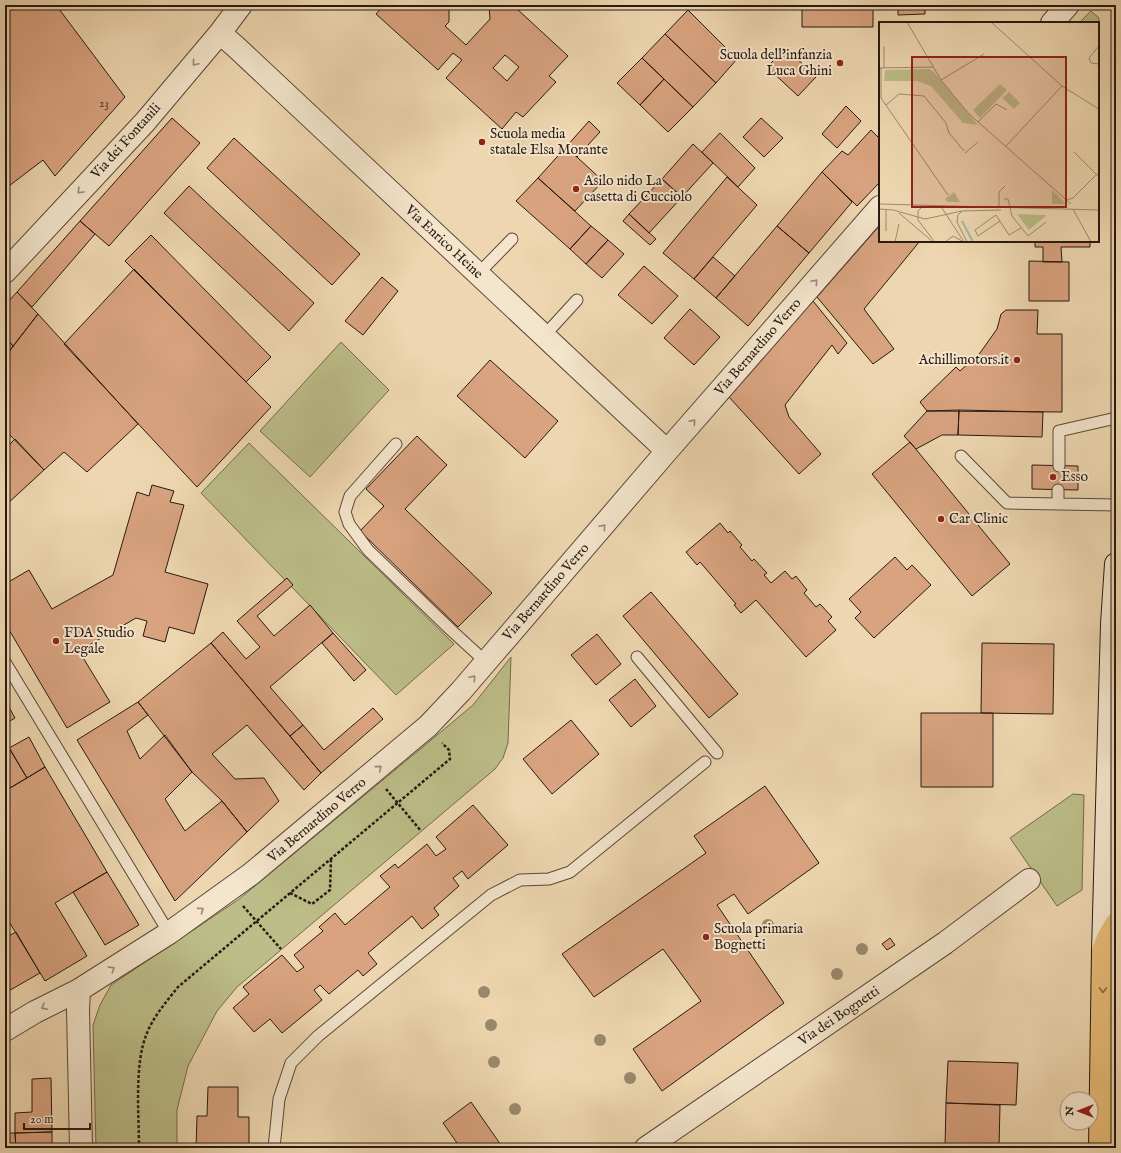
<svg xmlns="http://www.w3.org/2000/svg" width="1121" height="1153" viewBox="0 0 1121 1153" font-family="'IM FELL English',serif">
<rect width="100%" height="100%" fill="#eed7b0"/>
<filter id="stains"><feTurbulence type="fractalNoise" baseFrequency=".005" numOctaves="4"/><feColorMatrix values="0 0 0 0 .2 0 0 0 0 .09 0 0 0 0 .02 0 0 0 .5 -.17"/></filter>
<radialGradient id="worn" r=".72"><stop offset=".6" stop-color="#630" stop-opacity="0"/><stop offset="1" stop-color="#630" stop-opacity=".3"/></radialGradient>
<!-- green -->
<path fill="#bcbd88" stroke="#726b4d" d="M1091,11L1099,18L1098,53V23H1079Z
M341,342L389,390L310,477L260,431Z
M249,443L454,644L396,695L201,493Z
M511,657L508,743L503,758L495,769L237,987L217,1011L188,1066L177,1110V1148H96L93,1025L100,1005L111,985L238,900L436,736L473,705Z
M1073,794L1084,795L1082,890L1057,906L1010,838Z"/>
<!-- building -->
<path fill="#d9a380" stroke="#271912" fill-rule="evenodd" d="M5,5H56L125,97L55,176L43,160L5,189Z
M384,5H449V22L445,26L466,45L490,19L489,5H518L516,8L568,56L549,76L556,82L523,117L516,112L502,129L446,78L462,60L453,53L438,70L376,14ZM505,55L519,67L507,81L493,68Z
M802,5H873V27H802Z
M898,5H925V14L898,15Z
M688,10L737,59L716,83L665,34Z
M665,34L716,83L693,107L642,58Z
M786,48L816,77L798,96L767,67Z
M642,58L664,79L640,105L617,83Z
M664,79L693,107L668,132L640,105Z
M846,106L861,121L837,148L822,134Z
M172,118L200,143L109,246L80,221Z
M761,118L783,138L764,157L743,137Z
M589,121L600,132L577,157L566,147Z
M871,130L880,139V182L857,206L822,172L842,151L848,155Z
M720,133L755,168L738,187L702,152Z
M234,138L360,254L332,285L207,168Z
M693,144L713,163L682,197L662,179Z
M566,147L603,181L575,211L538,178Z
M822,172L852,202L809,253L777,226Z
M727,177L757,205L694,279L663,253Z
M538,178L591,226L570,249L516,201Z
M662,179L682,197L649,233L629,214Z
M189,186L314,303L289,331L164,213Z
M629,214L656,239L650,245L623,221Z
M80,221L95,234L32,307L17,292Z
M880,225V241H920L864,309L894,349L873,364L817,297Z
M591,226L608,240L586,264L570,249Z
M777,226L809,253L748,326L716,298Z
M151,235L271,357L246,382L125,261Z
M608,240L624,254L602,278L586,264Z
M1035,241H1090V247H1061L1062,262H1043V247H1035Z
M713,257L735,276L716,298L694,279Z
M1029,261L1069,262V301H1029Z
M644,266L678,296L652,324L618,295Z
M134,269L271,407L197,487L64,344Z
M382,277L398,291L363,335L345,321Z
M17,292L38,314L13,346L5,337V305Z
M813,301L847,343L838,354L832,345L785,405L789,417L821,454L799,474L729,397Z
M690,309L720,337L694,365L664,338Z
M1006,310H1038L1037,334H1062V412L927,411L920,402L956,367L960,371L980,353L997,329L1001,314Z
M38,314L138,424L87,472L64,452L44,470L5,430V357Z
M5,337L13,346L5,357Z
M490,360L558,421L525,458L457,396Z
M959,410L1043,412L1042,437L958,435Z
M959,410L958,435H942L916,449L904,436L927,411Z
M417,436L447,465L405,509L492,593L458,627L360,531L384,506L366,489Z
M15,439L44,470L6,505L5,504V449Z
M910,442L1010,564L972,596L872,474Z
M1032,465L1078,466V490L1032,489Z
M152,485L174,491L170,502L184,505L165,572L208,584L194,634L169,627L165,642L143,636L147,621L136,618L79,651L110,702L67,728L5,623V584L29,570L52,609L113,575L137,492L149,496Z
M720,523L728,533L730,531L742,545L740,547L752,561L754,559L767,573L764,575L771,583L785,571L792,579L796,576L807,590L804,593L816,607L820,604L832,617L828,621L836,630L806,657L756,600L741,613L734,605L736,604L700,562L697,565L686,552Z
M895,557L907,570L912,565L931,585L874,638L855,618L861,612L849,599Z
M287,578L293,585L257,616L274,636L310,605L333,633L270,687L303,725L290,736L211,643L223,632L246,659L260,647L237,621Z
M651,592L738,694L709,718L623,616Z
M333,633L366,670L354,681L322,643Z
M597,634L621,664L596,685L571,655Z
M211,643L321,773L304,790L247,725L212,754L235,779L264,778L279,801L247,832L222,801L192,772L138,702Z
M982,643L1054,644L1053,714L981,713Z
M635,679L656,706L631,727L609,700Z
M5,700L15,718L5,724Z
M138,702L148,715L127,731L140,759L165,735L192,772L165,799L185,831L222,801L247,832L175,901L77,740Z
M373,708L383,719L321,773L290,736L303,725L324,750Z
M921,713H993V787H921Z
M571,720L599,754L552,794L523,759Z
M29,737L45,767L27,778L9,748Z
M7,744L27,778L5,791V745Z
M45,767L107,872L55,903L87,956L45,981L5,915V791Z
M765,786L819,863L748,914L734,894L717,905L784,1003L662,1091L633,1049L701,1001L663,949L594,997L562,954L706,853L694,836Z
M473,805L508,845L468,879L462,871L453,878L459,886L434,908L439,915L422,929L412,916L368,953L377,964L363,976L358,970L329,994L320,985L314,990L322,1000L282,1033L270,1019L254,1032L233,1008L249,994L243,987L282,955L297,972L304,967L294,955L323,931L319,927L335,913L345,925L390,887L380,876L395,864L398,868L427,844L436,856L446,849L436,837Z
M107,872L139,925L105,945L73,892Z
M16,932L40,973L5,993V938Z
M890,938L895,945L887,950L882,944Z
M948,1061L1018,1063L1016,1105L946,1103Z
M51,1078L52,1132L15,1133V1113L32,1112V1079Z
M208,1087H238V1117H249V1148H196L197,1116H207Z
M471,1102L503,1148H450L457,1143L443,1123Z
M946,1103L1000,1105L999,1148H945Z
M52,1132V1148H16L15,1133Z
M5,1133H15L16,1148H5Z"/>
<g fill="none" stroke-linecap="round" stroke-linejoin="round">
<!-- service casing -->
<g stroke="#59483a" stroke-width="13">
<path id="service" d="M478,274L512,239
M544,336L577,300
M396,444L350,496L345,512L349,524L368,550L451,630L486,662
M961,456L1007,503L1116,505
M1059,466V431L1116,418
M1058,504V490
M637,657L717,753
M5,662L169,933
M274,1148L279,1099L291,1063L318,1036L491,895L520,880L549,879L570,872L705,762"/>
</g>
<!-- minor casing -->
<g stroke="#59483a" stroke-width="24">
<path id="minor" d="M1052,23L1068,5
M220,33L236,47L667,451
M5,272L145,122L220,33L241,5
M79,990L78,1010L81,1148
M5,1030L35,1012L79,990L169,933L251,874L428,726L461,691L667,451L880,207
M646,1148L945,943L1029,880"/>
</g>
<!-- secondary casing -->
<g stroke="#271912" stroke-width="24">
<path id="secondary" d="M1103,951L1112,624L1116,564"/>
</g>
<!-- primary casing -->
<g stroke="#271912" stroke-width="24">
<path id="primary" d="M1100,1148L1103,951L1108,938L1116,924"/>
</g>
<!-- path -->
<path stroke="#271912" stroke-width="2.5" stroke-dasharray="3 2" stroke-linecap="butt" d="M386,789L421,831
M290,893L312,904L330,890L331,859
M243,906L281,949
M139,1148C139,1115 134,1063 147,1033C154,1016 166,1002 178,987L450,759L449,750L442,743"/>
<!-- service -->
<use href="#service" stroke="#f4e5cc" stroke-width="11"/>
<!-- minor -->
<use href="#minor" stroke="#f4e5cc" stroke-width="22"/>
<!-- secondary -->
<use href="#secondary" stroke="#f4e5cc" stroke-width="22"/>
<!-- primary -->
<use href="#primary" stroke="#e7bc78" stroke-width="22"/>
</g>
<!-- trees -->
<g fill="#99896c">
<circle cx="768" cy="925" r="6"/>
<circle cx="862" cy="949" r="6"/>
<circle cx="837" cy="974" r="6"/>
<circle cx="484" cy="992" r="6"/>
<circle cx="491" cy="1025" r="6"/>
<circle cx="600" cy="1040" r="6"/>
<circle cx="494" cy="1062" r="6"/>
<circle cx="630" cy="1078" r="6"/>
<circle cx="515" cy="1109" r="6"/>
</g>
<!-- one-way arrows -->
<defs><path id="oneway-chevron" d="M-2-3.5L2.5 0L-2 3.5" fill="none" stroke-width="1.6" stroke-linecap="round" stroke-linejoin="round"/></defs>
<g stroke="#988978">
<use href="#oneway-chevron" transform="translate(195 63) rotate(130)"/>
<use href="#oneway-chevron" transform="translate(80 191) rotate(133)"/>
<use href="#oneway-chevron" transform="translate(815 282) rotate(-49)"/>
<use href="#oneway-chevron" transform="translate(693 422) rotate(-49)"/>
<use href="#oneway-chevron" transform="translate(603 527) rotate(-49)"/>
<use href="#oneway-chevron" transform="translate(473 678) rotate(-49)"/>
<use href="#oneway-chevron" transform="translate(379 768) rotate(-40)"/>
<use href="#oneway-chevron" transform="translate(201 910) rotate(-36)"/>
<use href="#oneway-chevron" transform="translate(112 969) rotate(-32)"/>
<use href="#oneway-chevron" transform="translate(44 1007) rotate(153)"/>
</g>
<use stroke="#876a45" href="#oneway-chevron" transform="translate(1103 990) rotate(91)"/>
<!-- markers -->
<g fill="#8f2418" stroke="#f4e5cc" stroke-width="1.5">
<circle cx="840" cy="63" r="4"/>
<circle cx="482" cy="142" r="4"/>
<circle cx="576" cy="189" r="4"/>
<circle cx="1017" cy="360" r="4"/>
<circle cx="1053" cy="477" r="4"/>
<circle cx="941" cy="519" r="4"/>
<circle cx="56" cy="641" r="4"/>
<circle cx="706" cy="937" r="4"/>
</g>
<g text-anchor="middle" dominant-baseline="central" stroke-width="4" stroke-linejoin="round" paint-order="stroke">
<!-- number labels -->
<g font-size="12" fill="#543c2e">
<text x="104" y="103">23</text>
</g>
<!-- poi labels -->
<g font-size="14" fill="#271912" stroke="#f4e5cc" text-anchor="start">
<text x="832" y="55" text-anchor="end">Scuola dell'infanzia<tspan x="832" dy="16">Luca Ghini</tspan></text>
<text x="490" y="134">Scuola media<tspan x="490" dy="16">statale Elsa Morante</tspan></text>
<text x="584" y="181">Asilo nido La<tspan x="584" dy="16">casetta di Cucciolo</tspan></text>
<text x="1009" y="360" text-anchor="end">Achillimotors.it</text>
<text x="1061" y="477">Esso</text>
<text x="949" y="519">Car Clinic</text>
<text x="64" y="633">FDA Studio<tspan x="64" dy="16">Legale</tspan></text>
<text x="714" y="929">Scuola primaria<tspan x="714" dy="16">Bognetti</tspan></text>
</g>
<!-- street labels -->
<g font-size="14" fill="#271912" stroke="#f4e5cc">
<text transform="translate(126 141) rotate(-48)">Via dei Fontanili</text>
<text transform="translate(444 242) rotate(43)">Via Enrico Heine</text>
<text transform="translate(758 347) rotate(-49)">Via Bernardino Verro</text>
<text transform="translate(546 592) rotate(-49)">Via Bernardino Verro</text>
<text transform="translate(317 820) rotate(-40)">Via Bernardino Verro</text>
<text transform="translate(839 1016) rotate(-34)">Via dei Bognetti</text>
</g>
</g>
<!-- overview -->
<g transform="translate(879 22)">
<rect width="220" height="220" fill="#eed7b0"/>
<path d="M6,48L50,47L55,50L99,103L84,101L52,64L38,59H5ZM121,62L128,68L101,96L94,88ZM130,70L141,81L135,87L123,76ZM173,168L186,181L185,182H173ZM75,170L81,180H68L66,177ZM138,192L167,193V194L150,208Z" fill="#bcbd88"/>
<path fill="none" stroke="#9bbaa5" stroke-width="2" d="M83,199L94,220"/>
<path fill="none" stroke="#9e8b71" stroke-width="1" d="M28,0L62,58L90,92L192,182M112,0L183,64L220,87M5,24V46M220,24L210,36L212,41L220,42M0,46L55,45M2,46V76L69,173M62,58L105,32M7,83L20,72L45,74L67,101L70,111L85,129M99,100L117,82L128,88M127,124L183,64M195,130L220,155M86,131L99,120M125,177H129L133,194L149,214L167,200M187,178L194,176L220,150M0,182L220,188M45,183L39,189V198L55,219M61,183L85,220M120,185V170L126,164M0,187L14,188L46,197L83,189L122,188M194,187L212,220M83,189L79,193L78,200L88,220M20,191L54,220M121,199L99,214L96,208L117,193L130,213L142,206M7,209V187M16,220L20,202M66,220L74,214L83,219"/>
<path fill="#8f2418" fill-opacity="0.15" stroke="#8f2418" stroke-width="2" d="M33,35H187V185H33Z"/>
<rect width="220" height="220" fill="none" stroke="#271912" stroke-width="2"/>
</g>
<!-- margin -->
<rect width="1121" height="1153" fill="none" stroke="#eed7b0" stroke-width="20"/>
<rect x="6" y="6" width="1109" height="1141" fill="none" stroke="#271912" stroke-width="2"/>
<rect x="10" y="10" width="1101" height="1133" fill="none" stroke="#271912"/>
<!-- north arrow -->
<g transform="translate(1079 1111) rotate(270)"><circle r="19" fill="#f4e5cc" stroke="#a29382"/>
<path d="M0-3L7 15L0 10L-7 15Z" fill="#8f2418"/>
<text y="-6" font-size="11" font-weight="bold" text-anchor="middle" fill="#271912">N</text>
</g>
<!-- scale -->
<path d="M24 1123v6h66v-6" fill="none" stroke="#271912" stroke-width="2"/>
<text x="30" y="1123" font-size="12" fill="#271912" stroke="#f4e5cc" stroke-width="3" paint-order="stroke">20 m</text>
<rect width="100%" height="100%" filter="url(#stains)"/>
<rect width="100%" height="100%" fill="url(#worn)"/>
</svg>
